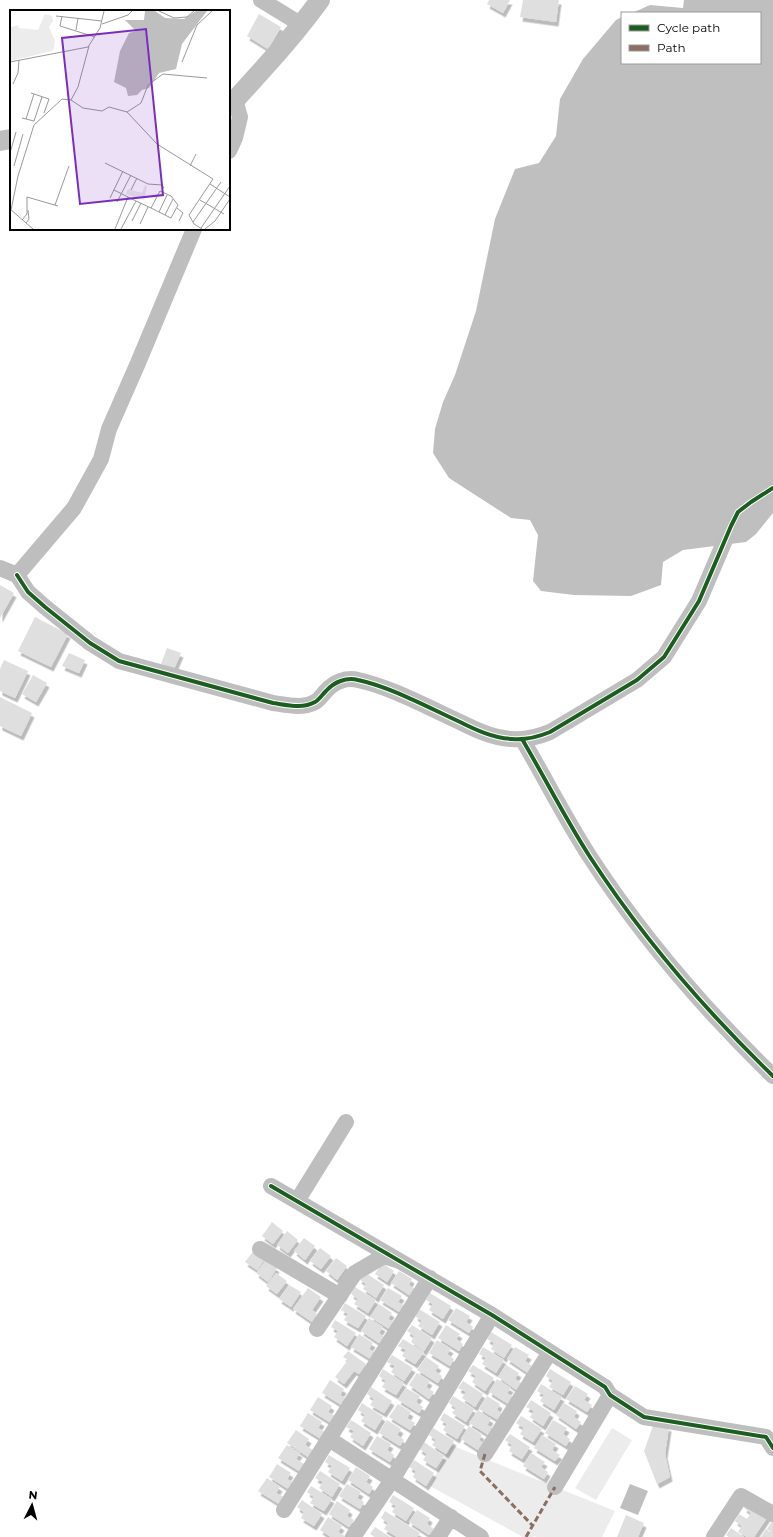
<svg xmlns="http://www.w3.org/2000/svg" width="773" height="1537" viewBox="0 0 773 1537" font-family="Montserrat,sans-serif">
<defs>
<filter id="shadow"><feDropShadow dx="2.5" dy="4.5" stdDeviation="0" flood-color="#0004"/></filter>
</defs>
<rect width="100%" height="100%" fill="#fff"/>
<!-- green -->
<path fill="#ececec" d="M612,1428L632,1440L596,1500L575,1488Z
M451,1445L615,1511L602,1537H537L534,1536L533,1537H523L430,1486Z"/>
<!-- water -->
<path fill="#bfbfbf" d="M684,0H773V513L756,534L746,542L683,550L663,562L661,585L631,596L574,595L541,591L533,581L538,535L530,520L511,518L449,478L433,453L435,429L443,402L455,375L476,311L495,219L515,169L539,163L556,136L560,99L583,59L616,20L622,17V63H760V13H632L650,5L683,8Z
M630,1484L648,1491L638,1515L620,1508Z"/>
<!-- building -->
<path fill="#dfdfdf" filter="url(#shadow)" d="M489,0H510L503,13L487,4Z
M523,0H559L556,22L520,17Z
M259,14L281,27L268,49L247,36Z
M0,585L14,593L0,618Z
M35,617L68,634L51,667L18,651Z
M167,648L181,653L174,669L161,664Z
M69,653L85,660L79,673L62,666Z
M4,660L28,671L15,698L0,691V669Z
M33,675L47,683L36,702L22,694Z
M0,697L32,713L21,736L0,726Z
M272,1222L283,1231L273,1244L262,1236Z
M287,1231L298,1240L288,1253L277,1245Z
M304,1238L315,1246L305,1260L294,1251Z
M320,1248L331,1256L321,1269L310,1261Z
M255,1249L266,1257L257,1270L245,1262Z
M336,1258L347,1266L337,1280L326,1271Z
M266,1260L277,1268L268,1282L256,1273Z
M382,1263L394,1271L387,1282L375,1274Z
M399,1271L412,1279L409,1285L416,1290L412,1297L391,1283Z
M364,1272L384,1285L376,1298L363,1289L366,1284L359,1279Z
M276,1273L287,1281L277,1294L266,1286Z
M289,1285L301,1292L291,1307L279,1299Z
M355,1287L376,1300L368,1313L354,1304L358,1299L351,1294Z
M308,1288L321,1297L312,1310L317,1314L312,1322L293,1309Z
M388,1288L402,1296L398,1302L405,1306L401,1313L380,1300Z
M430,1293L451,1306L443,1319L429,1310L433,1304L426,1300Z
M345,1303L366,1316L358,1328L344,1320L348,1314L341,1310Z
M379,1304L392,1313L388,1319L395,1323L391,1330L370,1317Z
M456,1308L470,1316L466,1322L473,1327L469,1333L448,1320Z
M419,1309L440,1322L432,1335L418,1326L422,1321L415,1316Z
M369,1318L383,1327L379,1333L386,1338L382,1345L361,1331Z
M335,1320L356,1333L347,1346L334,1337L338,1331L331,1327Z
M412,1325L432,1338L424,1351L411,1342L414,1336L407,1331Z
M446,1325L460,1334L456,1339L463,1344L459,1351L438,1338Z
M491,1332L512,1345L504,1358L491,1349L494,1343L487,1339Z
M359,1334L373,1343L369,1349L376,1353L372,1360L351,1347Z
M403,1339L424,1352L415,1364L402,1356L406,1350L398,1346Z
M437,1340L451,1349L447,1354L454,1359L450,1366L429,1353Z
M483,1347L504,1360L496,1373L482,1364L486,1358L479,1354Z
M515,1347L529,1355L525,1361L532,1366L528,1373L507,1359Z
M348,1351L366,1364L359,1374L354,1371L344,1384L335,1377L348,1360L343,1357Z
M392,1355L413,1368L404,1381L391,1372L395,1366L387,1362Z
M426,1357L439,1366L435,1371L442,1376L438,1383L417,1370Z
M473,1365L494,1378L485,1391L472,1382L476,1376L468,1371Z
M506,1365L519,1373L515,1379L523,1384L518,1391L498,1377Z
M383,1369L404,1383L396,1395L382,1387L386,1381L379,1376Z
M550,1369L571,1382L563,1395L549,1387L553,1381L546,1376Z
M417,1373L430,1381L426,1387L434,1392L429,1399L409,1385Z
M497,1379L511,1388L507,1393L514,1398L510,1405L489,1392Z
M330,1380L344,1389L340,1395L347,1399L343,1406L322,1393Z
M463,1381L483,1394L475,1407L462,1398L466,1392L458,1388Z
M541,1384L562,1397L554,1410L540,1401L544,1395L537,1391Z
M575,1386L588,1394L584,1400L592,1405L587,1412L566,1399Z
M371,1387L392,1401L384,1413L370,1405L374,1399L367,1394Z
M406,1388L420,1396L416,1402L423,1407L419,1413L398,1400Z
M453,1396L474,1409L466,1422L452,1413L456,1408L449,1403Z
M487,1396L500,1404L497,1410L504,1415L500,1421L479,1409Z
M318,1397L332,1406L328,1412L335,1416L331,1423L310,1410Z
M531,1400L551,1413L543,1426L530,1417L534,1411L526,1407Z
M362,1403L383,1417L375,1430L361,1421L365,1415L358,1410Z
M564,1403L577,1411L574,1417L581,1422L576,1429L556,1415Z
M398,1404L411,1412L407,1418L415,1423L410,1430L389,1417Z
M478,1410L491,1419L487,1425L495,1429L490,1436L469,1423Z
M308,1413L322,1422L318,1428L325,1432L321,1439L300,1426Z
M444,1413L465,1426L457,1439L443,1430L447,1424L440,1420Z
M521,1416L542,1429L533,1442L520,1434L524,1428L516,1423Z
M351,1420L371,1433L363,1446L350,1437L354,1431L346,1427Z
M387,1420L401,1429L397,1435L404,1440L400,1446L379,1433Z
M553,1420L567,1428L563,1434L570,1439L566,1446L545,1433Z
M654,1423L669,1427L665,1454L670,1477L657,1484L644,1451Z
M469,1426L482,1435L479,1440L486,1445L481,1452L461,1439Z
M433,1428L454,1441L446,1454L432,1445L436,1440L429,1435Z
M296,1430L309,1439L305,1445L313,1450L308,1457L287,1443Z
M510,1434L530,1447L522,1459L509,1451L512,1445L505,1440Z
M542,1435L556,1444L552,1450L560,1455L555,1461L534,1448Z
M377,1436L391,1444L387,1450L394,1455L390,1462L369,1449Z
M424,1442L444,1456L436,1468L423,1460L427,1454L419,1449Z
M287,1445L300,1453L296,1459L304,1464L299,1471L278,1458Z
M531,1453L545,1462L541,1467L548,1472L544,1479L523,1466Z
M329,1455L350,1468L342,1481L328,1472L332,1466L325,1462Z
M414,1460L434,1473L426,1486L413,1477L416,1471L409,1467Z
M277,1464L291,1473L287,1479L294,1483L290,1490L269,1477Z
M356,1467L370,1476L366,1482L373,1487L369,1494L348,1480Z
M320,1471L340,1484L332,1497L319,1488L323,1482L315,1478Z
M267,1478L280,1487L276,1493L284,1497L279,1504L258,1491Z
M347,1484L361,1492L357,1498L364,1502L360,1509L339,1496Z
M311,1486L332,1499L324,1511L310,1503L314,1497L307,1492Z
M393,1495L414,1508L406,1521L392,1512L396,1506L389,1502Z
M302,1500L322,1514L314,1526L301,1518L304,1512L297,1507Z
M337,1501L350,1510L347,1516L354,1520L349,1527L329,1514Z
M748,1501L769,1515L754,1537H747L738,1532L742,1526L735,1521L739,1514L747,1519L751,1513L744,1508Z
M417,1510L430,1518L427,1524L434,1529L429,1535L409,1522Z
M385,1511L420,1533L417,1537H397L384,1529L388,1523L381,1518Z
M626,1515L644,1523L638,1537H617Z
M328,1517L342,1526L338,1532L347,1537H331L320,1530Z
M773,1520V1533L767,1529Z
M375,1527L390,1537H375L370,1534Z
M731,1528L744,1537H729L726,1535Z
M766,1529L773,1534V1537H761Z"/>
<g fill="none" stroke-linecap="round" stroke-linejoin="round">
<!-- minor -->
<path stroke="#bebebe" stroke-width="16" d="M261,0L302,25
M229,151L235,138L240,117L235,100
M0,568L17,575L74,508L101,459L109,429L138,363L194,229
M17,575L28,592L45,607L90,643L119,661L273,703C287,705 303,709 315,702C319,700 322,695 326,691C334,682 346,677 358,680C391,687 429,708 460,722C476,730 493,738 512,739C525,740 538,737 550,732L637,680L664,657L699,601L731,526L738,512L751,502L773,488
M522,739C545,778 566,820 590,857C642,937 705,1010 773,1076
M271,1186L492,1315L605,1387L610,1395L644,1417L766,1437L773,1448
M297,1201L346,1122
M260,1249L340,1296
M317,1329L355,1273L384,1256L397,1260
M329,1439L481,1537
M485,1454L550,1352
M555,1487L610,1395
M284,1510L430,1278
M353,1537L392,1480L492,1315
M438,1537L451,1517
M714,1537L741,1496L773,1514"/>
<!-- tertiary -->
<path stroke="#bebebe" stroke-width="20" d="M229,103L235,100C264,68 294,36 320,0
M0,141L11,139"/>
<!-- quiet -->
<path stroke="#8d6e63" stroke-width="3" stroke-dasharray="6 3" stroke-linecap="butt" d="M485,1454L480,1471L533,1526
M526,1537L555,1487"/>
<!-- cycleway casing -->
<g stroke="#fff" stroke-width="6">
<path id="cycleway" d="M17,575L28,592L45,607L90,643L119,661L273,703C287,705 303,709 315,702C319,700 322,695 326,691C334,682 346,677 358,680C391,687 429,708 460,722C476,730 493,738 512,739C525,740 538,737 550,732L637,680L664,657L699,601L731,526L738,512L751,502L773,488
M522,739C545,778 566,820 590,857C642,937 705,1010 773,1076
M271,1186L492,1315L605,1387L610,1395L644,1417L766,1437L773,1448"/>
</g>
<!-- cycleway -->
<use href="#cycleway" stroke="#1b5e20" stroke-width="4"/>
</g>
<!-- overview -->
<g transform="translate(10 10)">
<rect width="220" height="220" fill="#fff"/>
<path d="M35,4L42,6L43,11L39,17L45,31L44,38L42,41L0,51L1,17L8,15L9,18L28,20ZM135,175L137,177L134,190L116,184L118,179L132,183Z" fill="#ececec"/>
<path d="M135,1H145L155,8L174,9L186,1H197L172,34L166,59L149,63L139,78L132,80L127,85L118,86L116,78L104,72L110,41L119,23L126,21L115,10H134Z" fill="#bfbfbf"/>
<path fill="none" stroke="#999" stroke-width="1" d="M149,1L164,8L177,7L184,1M46,6L92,11M52,6L50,16L85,27M92,14L118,5L122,1M66,20L68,8M0,52L78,37L90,18L94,1M172,52L187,15L202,1M3,74L8,63L9,50M21,83L39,89L34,103M61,90L73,98L92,101L99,97L117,102L131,93L138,75L153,64L197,68M117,102L147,134L203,169L179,205L184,214L192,219M12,108L24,111L32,87M16,109L24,84M0,143L6,122M95,153L138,174L152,175L154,178M4,156L13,124M180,156L186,144M200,174L220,187M104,180L126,191L141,198L161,208L168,195L161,186L150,181L141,198M121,180L127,168M100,188L113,161M190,190L214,204M107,192L121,165M45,195L59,156M167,198L173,203L169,211M0,199L23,219M1,200L8,166L24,115L52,89L61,90L68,77L79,36M149,202L157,185M155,205L163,189M12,210L17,204V187L48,196M122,211L131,193M183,212L211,172M16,213L19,209L18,200M130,214L138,197M191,218L220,176M105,219L118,187M111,219L126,191M195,219L205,211L220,189"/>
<path fill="#7b2cbf" fill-opacity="0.15" stroke="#7b2cbf" stroke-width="2" d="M136,19L153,185L70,194L52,28Z"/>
<rect width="220" height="220" fill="none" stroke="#000" stroke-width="2"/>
</g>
<!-- legend -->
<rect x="621" y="12" width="140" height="52" fill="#ffffff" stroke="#999999"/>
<rect x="629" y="25" width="20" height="6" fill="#1b5e20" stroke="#999999"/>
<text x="657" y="32" font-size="12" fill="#000000">Cycle path</text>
<rect x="629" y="45" width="20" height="6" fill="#8d6e63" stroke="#999999"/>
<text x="657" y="52" font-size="12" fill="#000000">Path</text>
<!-- north arrow -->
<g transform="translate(32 1505) rotate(6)" stroke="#ffffff" stroke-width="3" paint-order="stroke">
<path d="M0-3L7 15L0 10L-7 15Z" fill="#000000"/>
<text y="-6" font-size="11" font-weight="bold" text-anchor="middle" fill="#000000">N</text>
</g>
</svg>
